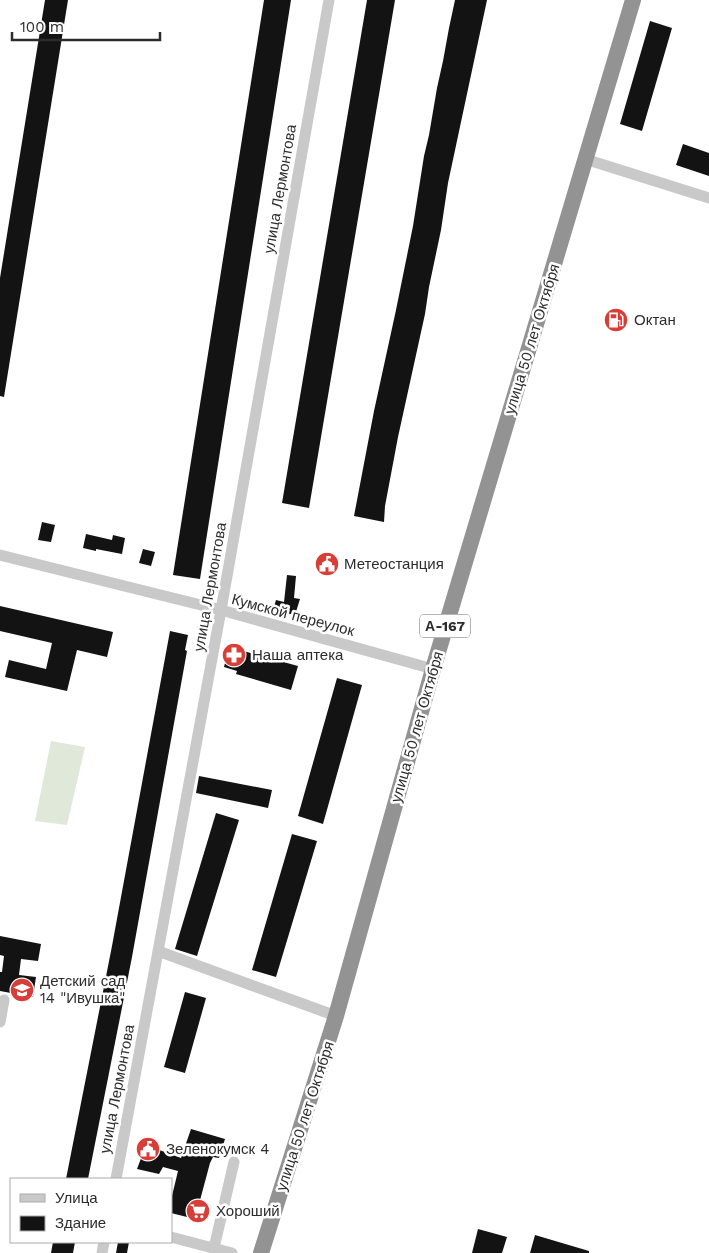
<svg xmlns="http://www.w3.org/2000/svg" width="709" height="1253" viewBox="0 0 709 1253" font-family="'Work Sans',sans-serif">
<rect width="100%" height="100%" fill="#fff"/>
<!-- green -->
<path fill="#e0e9d9" d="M51,741L85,747L67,825L35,821Z"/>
<!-- building -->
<path fill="#131313" d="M45,0H68L4,397L0,396V278Z
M264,0H291L200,579L173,575Z
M367,0H395L309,508L282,503Z
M455,0H487L448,183L441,230L429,287L425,314L398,437L385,506L384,522L354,516L374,411L396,310L413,226L424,156L429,135L437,88L443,61L449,28Z
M650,21L672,28L642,131L620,124Z
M683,144L709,153V176L676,165Z
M42,522L55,525L51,542L38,540Z
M86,534L112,540L113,535L125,538L122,554L96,549V551L83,548Z
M143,549L155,552L151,566L139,563Z
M287,575L296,576L294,598L300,599L295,615L273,610L276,600L284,602Z
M0,606L113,632L107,657L77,650L67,691L5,677L9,660L46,669L52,643L0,631Z
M170,631L188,635L185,650L187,651L132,957L88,1179H66L112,946Z
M229,647L298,666L291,690L236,674L237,671L224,667Z
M337,678L362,685L323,824L298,816Z
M199,776L272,790L268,808L196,793Z
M216,813L239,820L197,956L175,949Z
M292,834L317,841L276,977L252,970Z
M0,936L41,944L38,961L21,959L19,975L36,977L33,997L0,991V972H2L4,956L0,955Z
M185,992L206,998L185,1073L164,1067Z
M191,1129L225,1139L219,1158L213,1157L210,1163L195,1219L171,1213V1200L178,1171L163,1167L159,1174L137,1169L146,1145L181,1158Z
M478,1229L507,1237L502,1253H472Z
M535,1235L589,1251V1253H530Z
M53,1242H75L73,1253H51Z
M118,1242H129L127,1253H116Z"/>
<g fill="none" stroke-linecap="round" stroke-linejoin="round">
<!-- minor -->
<path stroke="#c9c9c9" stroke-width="11" d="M585,159L709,198
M0,555L221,610L433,669
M158,951L336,1016
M0,1022L4,1000
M116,1179L221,610L329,0
M171,1237L232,1253
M214,1248L234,1162
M102,1253L104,1242"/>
<!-- highway -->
<path stroke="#939393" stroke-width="16" d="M261,1253L336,1016L433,669L633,0"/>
</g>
<!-- icons -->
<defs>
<g id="fuel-disc" transform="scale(1.25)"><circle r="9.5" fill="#d83e38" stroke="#fff"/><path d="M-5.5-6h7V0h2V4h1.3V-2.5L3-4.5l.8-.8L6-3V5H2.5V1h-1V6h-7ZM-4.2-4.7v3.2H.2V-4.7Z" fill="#fff"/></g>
<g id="civic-disc" transform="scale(1.25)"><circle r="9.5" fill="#d83e38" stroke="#fff"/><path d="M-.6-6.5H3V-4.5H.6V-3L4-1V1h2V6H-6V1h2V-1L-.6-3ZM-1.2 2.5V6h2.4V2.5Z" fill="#fff"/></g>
<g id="pharmacy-disc" transform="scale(1.25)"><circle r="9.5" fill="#d83e38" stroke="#fff"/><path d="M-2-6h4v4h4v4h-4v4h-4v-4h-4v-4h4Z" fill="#fff"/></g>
<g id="school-disc" transform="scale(1.25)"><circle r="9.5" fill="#d83e38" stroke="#fff"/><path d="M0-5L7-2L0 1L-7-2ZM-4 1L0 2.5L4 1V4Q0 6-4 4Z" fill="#fff"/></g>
<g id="supermarket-disc" transform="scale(1.25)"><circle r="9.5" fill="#d83e38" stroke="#fff"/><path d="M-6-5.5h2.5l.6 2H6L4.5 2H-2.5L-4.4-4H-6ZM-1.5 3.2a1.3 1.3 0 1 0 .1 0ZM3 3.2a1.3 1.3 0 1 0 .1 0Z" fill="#fff"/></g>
</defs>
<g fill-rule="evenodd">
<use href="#fuel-disc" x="616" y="320"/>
<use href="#civic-disc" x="327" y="564"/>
<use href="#pharmacy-disc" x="234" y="655"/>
<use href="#school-disc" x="22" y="990"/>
<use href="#civic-disc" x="148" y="1149"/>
<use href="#supermarket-disc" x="198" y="1211"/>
</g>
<g text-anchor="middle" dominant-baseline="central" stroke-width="5" stroke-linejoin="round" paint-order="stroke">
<!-- shield labels -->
<rect fill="#fff" stroke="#6b6b6b" stroke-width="1" x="420" y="614.5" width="50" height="23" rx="4"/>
<g font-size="14" font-weight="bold" fill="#2c2c2c">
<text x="445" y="626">А-167</text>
</g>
<!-- street labels -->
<g font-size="15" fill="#2c2c2c" stroke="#fff">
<text transform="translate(280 189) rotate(-80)">улица Лермонтова</text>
<text transform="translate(532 339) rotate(-73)">улица 50 лет Октября</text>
<text transform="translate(210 587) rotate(-80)">улица Лермонтова</text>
<text transform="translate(293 615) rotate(15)">Кумской переулок</text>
<text transform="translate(417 727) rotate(-74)">улица 50 лет Октября</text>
<text transform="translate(117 1089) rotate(-79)">улица Лермонтова</text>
<text transform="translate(305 1116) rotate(-72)">улица 50 лет Октября</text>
</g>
<!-- poi labels -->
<g font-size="15" fill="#2c2c2c" stroke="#fff" text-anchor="start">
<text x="634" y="320">Октан</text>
<text x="344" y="564">Метеостанция</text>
<text x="252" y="655">Наша аптека</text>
<text x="40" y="981">Детский сад<tspan x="40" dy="17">14 "Ивушка"</tspan></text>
<text x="166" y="1149">Зеленокумск 4</text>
<text x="216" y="1211">Хороший</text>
</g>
</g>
<!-- legend -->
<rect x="10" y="1178" width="162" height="65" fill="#ffffff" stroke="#ababab"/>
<rect x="20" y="1194" width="25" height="8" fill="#c9c9c9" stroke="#ababab"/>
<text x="55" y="1203" font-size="15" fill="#2c2c2c">Улица</text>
<rect x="20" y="1216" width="25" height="15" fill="#131313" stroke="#ababab"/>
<text x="55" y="1228" font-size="15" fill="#2c2c2c">Здание</text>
<!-- scale -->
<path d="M12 32v8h148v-8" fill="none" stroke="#2c2c2c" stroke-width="2.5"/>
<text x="20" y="32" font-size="15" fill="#2c2c2c" stroke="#ffffff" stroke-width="4" paint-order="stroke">100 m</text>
</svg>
